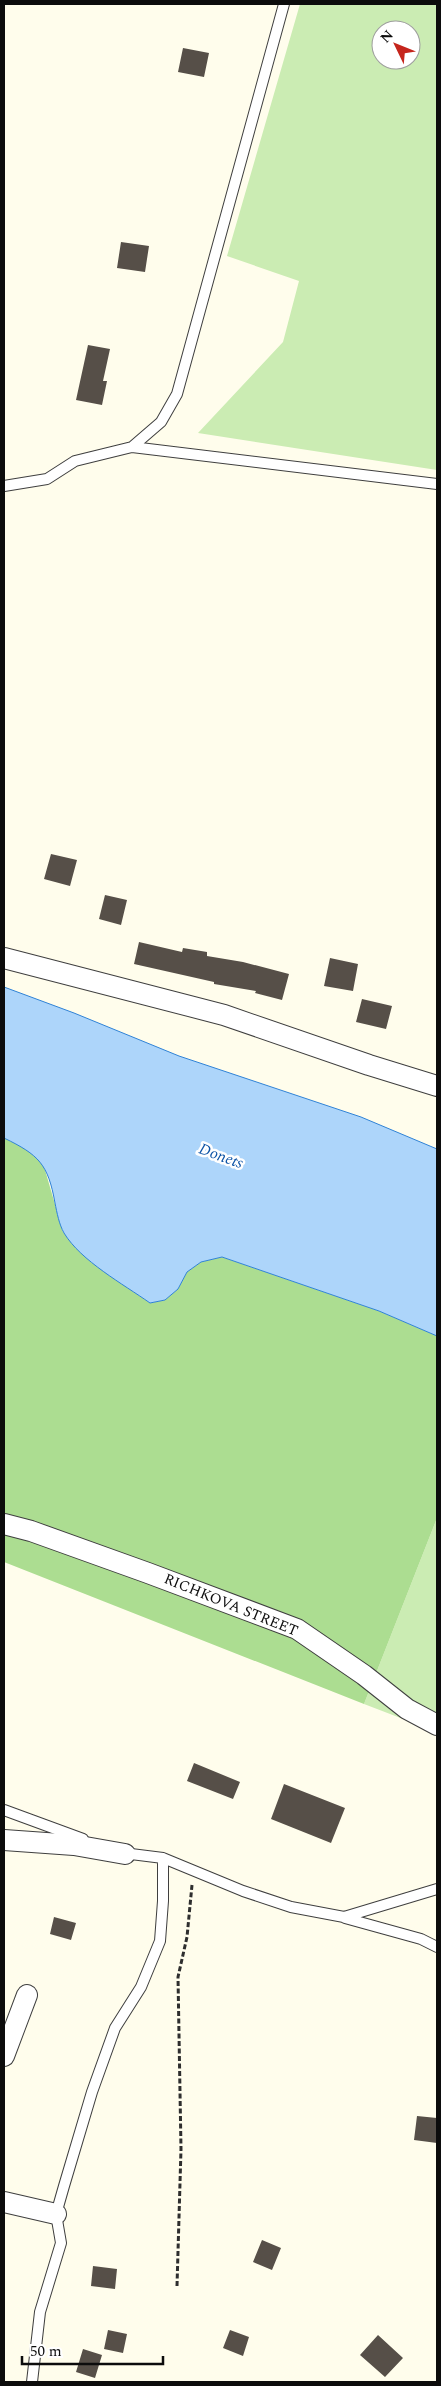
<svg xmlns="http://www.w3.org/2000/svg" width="441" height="2386" viewBox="0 0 441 2386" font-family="Spectral,serif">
<rect width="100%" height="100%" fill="#fffdec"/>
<!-- green -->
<path fill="#cbecb3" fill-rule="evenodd" d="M300,4H437V470L198,433L283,342L299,281L227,256ZM381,30H411V60H381Z
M437,1518V1732L364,1704Z"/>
<!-- forest -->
<path fill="#acdd91" d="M4,1138L25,1148L43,1163L63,1232L76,1248L150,1303L165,1300L178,1289L187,1272L201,1262L222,1257L379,1311L437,1336V1518L364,1704L4,1562Z"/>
<!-- water -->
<path fill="#add5fa" stroke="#2f82d6" d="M4,987L74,1013L179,1056L361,1117L437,1149V1336L379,1311L222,1257L201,1262L187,1272L178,1289L165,1300L150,1303C123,1284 81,1261 64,1233C59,1224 57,1213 55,1203C48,1164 39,1155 4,1138Z"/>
<!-- building -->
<path fill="#564f48" d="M183,48L209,53L204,77L178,72Z
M121,242L149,246L145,272L117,268Z
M88,345L110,349L103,381H107L102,405L76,400Z
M51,854L77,860L70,886L44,879Z
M105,895L127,900L121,925L99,919Z
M139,942L182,952L183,948L207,952V956L243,962L289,974L282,1000L255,993L256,991L214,984V982L134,964Z
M330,958L358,964L353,991L324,986Z
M362,999L392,1006L386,1029L356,1022Z
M194,1763L240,1782L233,1799L187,1781Z
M284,1784L345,1808L331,1843L271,1819Z
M54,1917L76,1923L71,1940L50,1934Z
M417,2116L437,2118V2143L414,2140Z
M262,2240L281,2248L272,2270L253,2262Z
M93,2266L117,2269L115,2289L91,2286Z
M108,2330L127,2334L123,2353L104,2349Z
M230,2330L249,2337L243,2356L223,2348Z
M378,2335L403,2358L385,2377L360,2355Z
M83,2349L102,2355L95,2378L76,2372Z"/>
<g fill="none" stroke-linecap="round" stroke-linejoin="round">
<!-- service casing -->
<g stroke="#3f3f3f" stroke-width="12">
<path id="service" d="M284,4L177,394L161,422L132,447L437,484
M4,486L47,479L75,461L132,447
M4,1810L83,1839
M123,1853L163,1858L243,1891L291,1907L344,1917L437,1889
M345,1918L421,1939L437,1947
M32,2382L40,2312L61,2243L56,2214L64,2186L92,2092L115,2028L141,1987L160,1941L163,1901V1858"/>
</g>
<!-- minor casing -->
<g stroke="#3f3f3f" stroke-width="22">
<path id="minor" d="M4,958L224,1015L369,1065L437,1086
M4,1524L31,1531L148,1573L297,1629L364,1675L407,1709L437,1725
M4,1840L74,1845L125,1854
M4,2056L27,1995
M4,2202L56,2214"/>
</g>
<!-- path -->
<path stroke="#2e2e2e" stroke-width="3" stroke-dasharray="5 2.5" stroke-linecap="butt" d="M177,2286L181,2149L178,1977L187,1937L192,1885"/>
<!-- service -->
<use href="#service" stroke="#fff" stroke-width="10"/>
<!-- minor -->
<use href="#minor" stroke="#fff" stroke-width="20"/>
</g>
<g text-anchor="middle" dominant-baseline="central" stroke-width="5" stroke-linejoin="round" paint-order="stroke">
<!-- street labels -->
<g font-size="15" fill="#0c0c0c" stroke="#fff">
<text transform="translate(231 1605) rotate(22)">RICHKOVA STREET</text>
</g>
<!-- water labels -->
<g font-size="16" font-style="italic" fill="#0e54a6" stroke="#fff">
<text transform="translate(221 1156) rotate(20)">Donets</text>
</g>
</g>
<!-- border -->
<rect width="441" height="2386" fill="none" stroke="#0c0c0c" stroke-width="10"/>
<!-- north arrow -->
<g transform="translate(396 45) rotate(313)"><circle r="24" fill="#ffffff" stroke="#9e9e9e"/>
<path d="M0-4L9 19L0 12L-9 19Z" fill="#c5251c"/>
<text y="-8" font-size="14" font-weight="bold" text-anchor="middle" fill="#0c0c0c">N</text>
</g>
<!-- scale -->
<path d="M22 2356v8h141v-8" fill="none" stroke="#0c0c0c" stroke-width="2.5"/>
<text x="30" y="2356" font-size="15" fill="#0c0c0c" stroke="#ffffff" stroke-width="4" paint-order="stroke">50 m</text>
</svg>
